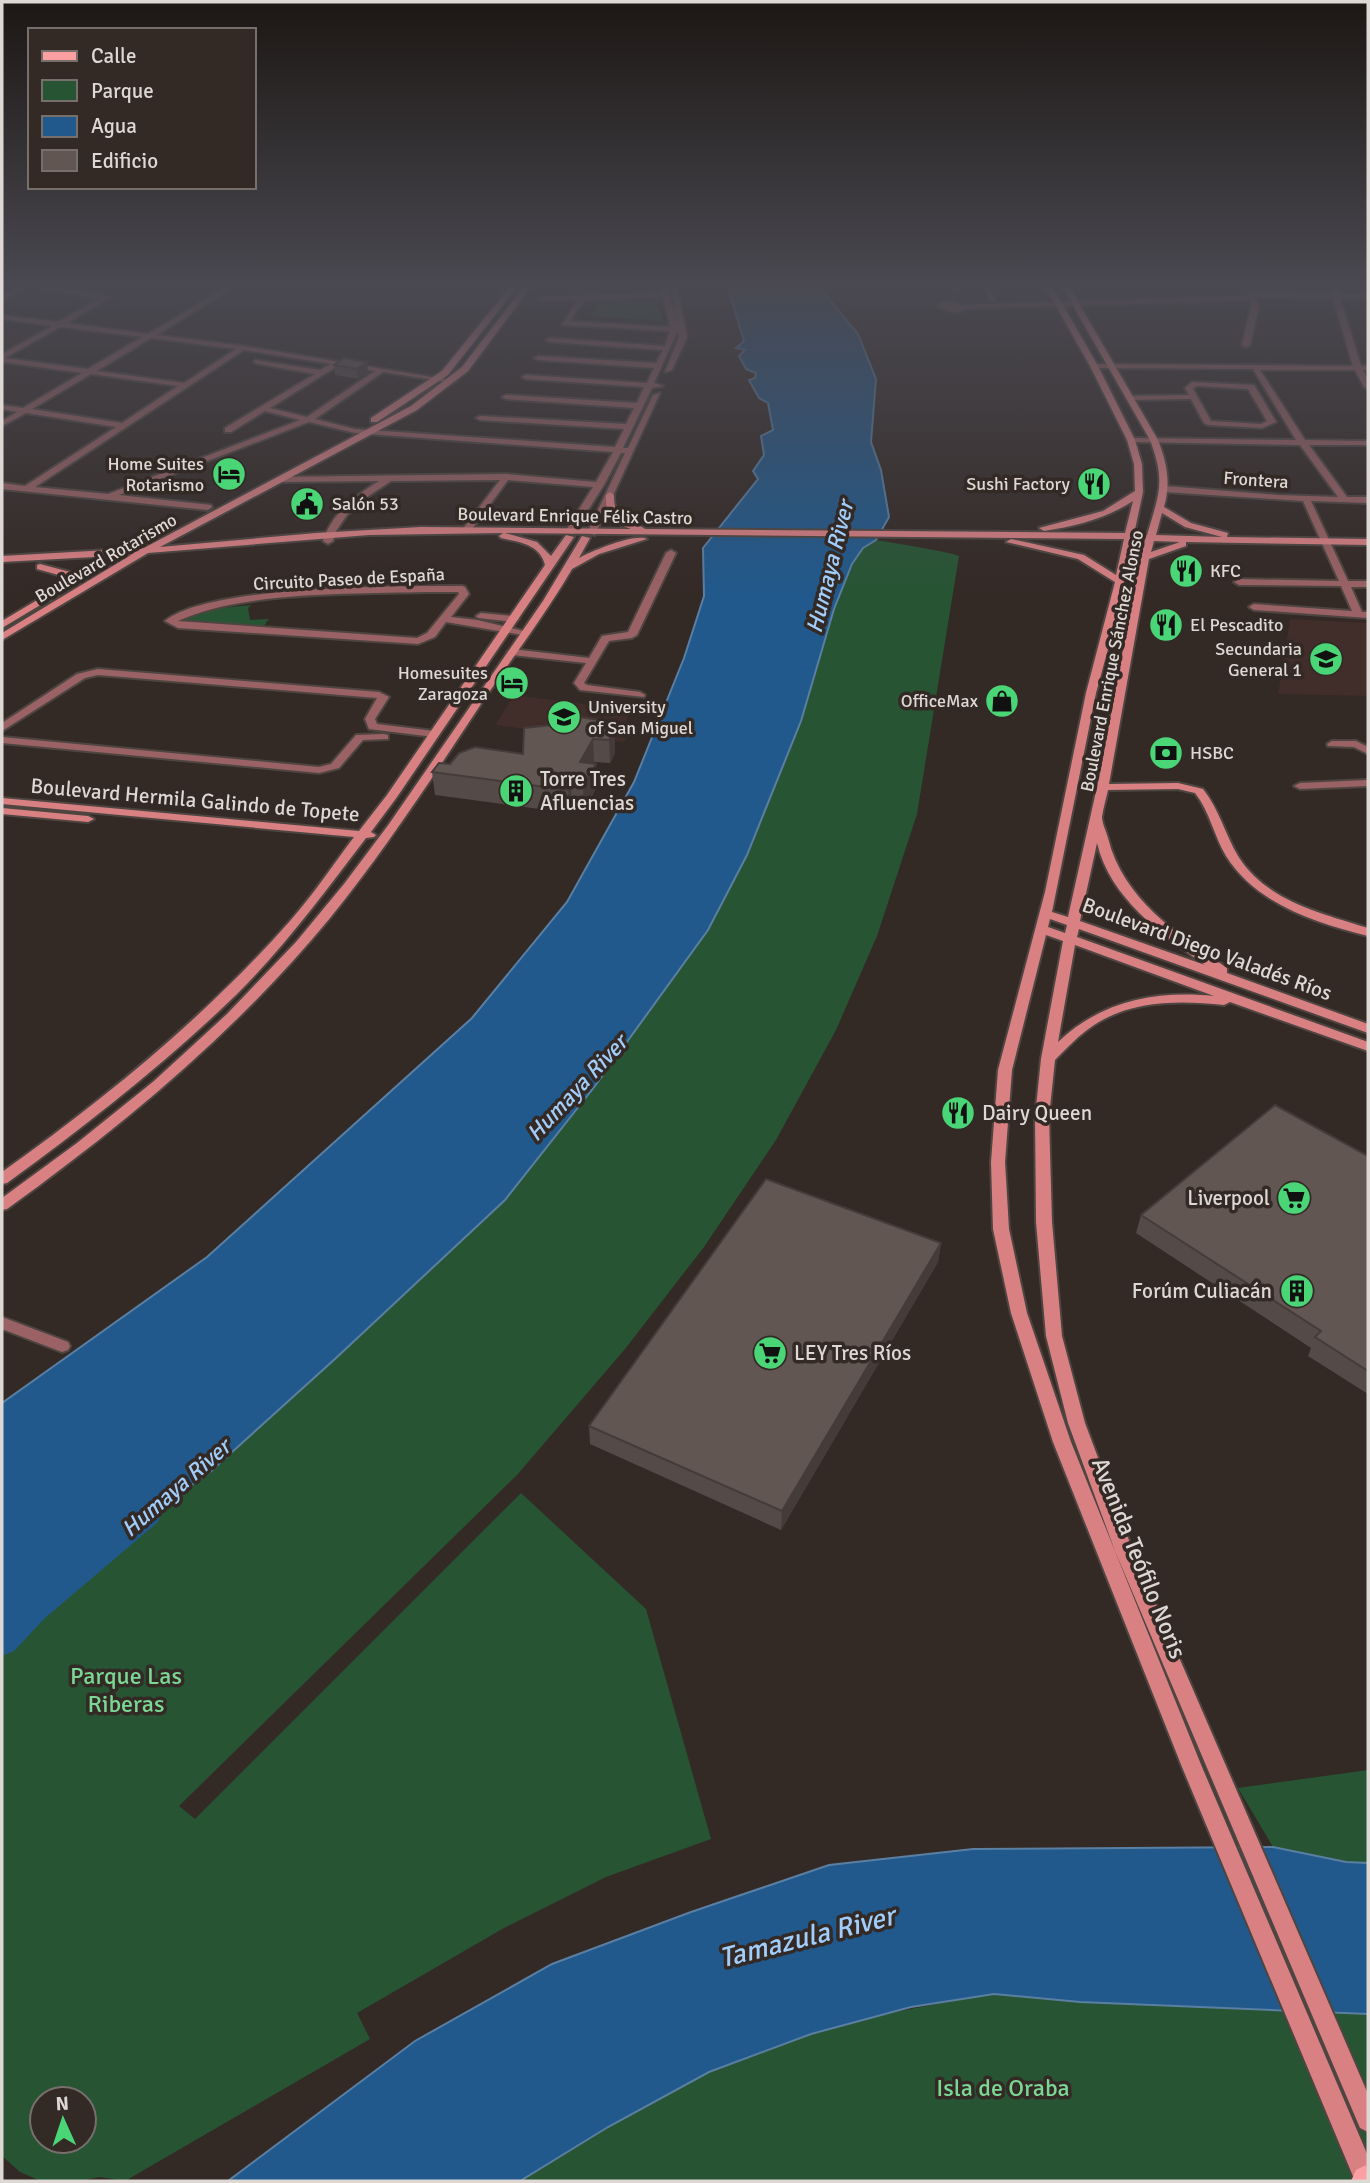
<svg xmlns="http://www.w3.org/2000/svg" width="1370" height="2183" viewBox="0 0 1370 2183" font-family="Signika,sans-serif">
<rect width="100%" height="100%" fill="#332925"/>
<!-- education -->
<path fill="#412d2a" d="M1290,619L1368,623V696L1278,694Z
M514,695L632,710L624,724L633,726L624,742L495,725Z"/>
<!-- green -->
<path fill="#275534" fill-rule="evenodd" d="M657,299L662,321L590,316L602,300Z
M876,540C889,542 955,553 959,556L917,814L877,936L836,1030L776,1140L704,1247L625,1349L517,1475L179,1806L195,1819L521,1493L646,1609L711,1839L606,1877L504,1928L357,2013L370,2039L125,2181L100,2177L80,2181H41L20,2172L2,2156V1641L23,1617L112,1541L210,1472L505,1200L595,1086L708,930L747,855L801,721L834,609L852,563L863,548ZM42,2099H84V2141H42Z
M251,605L248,608L250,620L269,619L263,627L183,621L204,610Z
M1368,1770V1863L1346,1862L1273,1847L1238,1788Z
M994,1994L1080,2002L1368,2014V2181H520C581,2143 643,2102 708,2072C798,2030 897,2010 994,1994Z"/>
<!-- water -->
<path fill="#21598c" stroke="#5a7fa2" stroke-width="2" d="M728,288H820L858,334L876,379L871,442L881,470L889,517L876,540L863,548L852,564L834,609L801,721L747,855L708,930L595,1086L505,1200L336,1358L210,1472L112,1541L23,1617L2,1641V1403L207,1257L472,1018L567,902L634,782L684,658L704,596L703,548L758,479L753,471L764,455L761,436L773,430L768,403L759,398L749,380L755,378L756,373L746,369L739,356L745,350L736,348L744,341Z
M1273,1847L1346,1862L1368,1863V2014L1080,2002L994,1994L911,2007L811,2034L709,2072L608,2127L520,2181H228L415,2041L552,1964L691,1912L829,1865L973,1849Z"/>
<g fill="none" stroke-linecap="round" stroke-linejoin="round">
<!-- river -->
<path fill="#21598c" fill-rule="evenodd" d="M147,1500L158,1504L162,1513L158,1522L45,1618L14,1651L2,1656V1619L23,1598L136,1504Z"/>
<!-- street casing -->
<g stroke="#4e4541" stroke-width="4">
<path id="street" d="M17,288H25L2,301V296Z
M38,288H57L111,297L67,323L148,334L225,288H233L157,335L243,346L456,381L452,383L383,372L315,419L355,429L615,447L624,429L480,420L476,418L480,416L626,424L634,408L506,399L502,397L506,395L637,403L644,387L526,379L522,377L526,375L647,383L654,368L538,360L534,358L538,356L656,363L663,350L550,342L546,340L550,338L665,346L670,331L562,325L577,300L543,301L539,299L543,297L662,293L661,288H668L678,328L671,288H677L687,337L672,370L665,372L679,337L677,332L654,383L663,386L652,388L623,448H628L653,395L660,393L595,535L587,533L625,453H621L604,485L573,534L565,532L593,487L508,480L470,532L467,533L462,530L500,480L391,481L364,499L347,515L336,531L333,541L328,544L323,541C332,513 355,496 379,481L280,482L277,481V477L506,474L596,482L613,452L355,433L309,422L119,495L211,505L212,507L208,510L2,489V483L25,486L116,427L26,413L2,426V421L17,412L2,409V405L23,408L82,373L2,362V354L52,326L2,319V315L58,322L100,298ZM663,297L670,327L570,321L584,300ZM60,327L142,337L88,369L5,358ZM151,338L236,349L184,383L97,371ZM244,350L331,364L320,370L255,360L254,362L258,364L315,374L225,428V432H231L265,411L300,420L108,494L35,487ZM339,365L375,371L307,417L270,408ZM91,374L178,386L122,423L32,409Z
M950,288H956V289L953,291Z
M983,288H990L995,301H991Z
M1250,288L1253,289L1255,293L1332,294L1331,290L1335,288L1339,294H1368V298H1340L1361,366H1368V370H1363L1368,380V389L1364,387L1355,370H1260L1305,440L1368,441V445H1309L1347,497H1368V503L1311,501L1348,581H1368V587H1351L1362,612H1368V618L1254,610L1249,607L1254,604L1352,611L1341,586L1239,585L1234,582L1239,579L1339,581L1303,501L1165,492L1161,489L1165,486L1278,495L1338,497L1300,445L1131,442L1127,440L1131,438L1296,440L1253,369L1094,368L1090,366L1094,364L1353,366L1333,298L1256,297L1259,307L1250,345L1246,347L1242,345L1251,307L1250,300L966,309L955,313L937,307L940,303L954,302L962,305L1249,296L1248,290Z
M1192,382L1254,385L1276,422L1262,428L1208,425L1204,423L1191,399L1130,400L1126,398L1130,396L1189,395L1185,388ZM1197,386L1248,389L1267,421L1261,424L1211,421L1193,389Z
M671,550L676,553L637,635L632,638L609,641L584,683L587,685L640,692L645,695L644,697L580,690L574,683L586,663L512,655L507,652L512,649L589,658L602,636L628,632L666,553Z
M462,586L465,587L469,594L451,617L477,620L528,632V636L446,622L435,637L418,644L178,628L165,621C209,585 400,586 462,586ZM426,592H458L459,594L427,633L417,638L178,621C242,591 354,594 426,592Z
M481,613L514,616L519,619L514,622L478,618L476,616Z
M98,669L379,692L389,697L375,719L377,724L434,731L439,734L434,737L369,729L365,719L377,698L98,675L85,678L2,731V723L77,674Z
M384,734L388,735V739L363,740L339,768L319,773L2,743V737L319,767L331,764L356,735Z
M1332,741H1356L1368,747V754L1354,747L1328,746L1327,744Z
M1368,780V786L1300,789L1294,786L1300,783Z
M2,1317L68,1342L70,1346L68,1350L62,1352L2,1329Z"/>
</g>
<!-- secondary casing -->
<g stroke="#4e4541" stroke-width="4">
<path id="secondary" d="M509,288H516L448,375L377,422H371V418L442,371Z
M523,288H530L468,371L417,410L160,547L316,533L421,527L631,529C613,523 605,514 606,495L610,492L614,495C614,524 628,517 645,529L1125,533L1133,501C1105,519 1076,526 1044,531L1039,528L1103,511L1135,491L1134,464L1127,440L1090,366L1046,288H1053L1098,366L1135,440L1142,464L1143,492L1134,534L1147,535C1159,494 1166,482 1150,440L1063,288H1070L1158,440C1167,463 1171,483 1164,507L1191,523L1228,533L1227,537L1368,539V545L1186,542V546L1149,559L1109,784L1178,783L1203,789C1219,809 1225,834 1238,856C1266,901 1321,913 1368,928V936C1316,923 1256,904 1226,856C1214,836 1210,812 1195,793L1178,789L1108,790C1106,799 1103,809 1102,817C1102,823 1106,831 1108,838C1123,899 1177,934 1227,968V973L1368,1024V1033L1079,929L1077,937L1368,1042V1051L1230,1002L1224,1005C1177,1000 1126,1000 1087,1030C1075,1039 1065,1050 1055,1060L1049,1117L1052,1222L1062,1336L1085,1423L1133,1551L1368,2094V2132L1360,2128L1115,1551L1068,1423L1046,1336L1036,1222L1035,1117L1041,1059L1063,941L1046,935L1012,1070L1005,1162L1009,1229L1027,1313L1071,1442L1202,1767L1368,2156V2181H1355L1182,1767L1053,1442L1011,1313L993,1229L991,1162L998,1070L1045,892L1086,693L1115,582L1078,559L1006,542L1011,539L1084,555L1116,575L1124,539L505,533L537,542L551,556L566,535L574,537L397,797L371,832L376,835L374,837L366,838C325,892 285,946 237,994C166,1063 88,1124 7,1183L2,1184V1172C106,1098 205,1017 290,921C313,895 333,865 354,837L2,804V798L359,831L387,795L545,565C540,544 519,542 501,538L499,536L503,533L369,535L148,553L2,640V633L131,555L2,562V556L144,548L411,406L462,367ZM1162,513L1185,527L1222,537L1156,535ZM1133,539L1145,540L1140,557L1101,769L1068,917L1052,912L1096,693L1116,620ZM1154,541L1180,542L1151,552ZM1097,843C1110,898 1161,934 1205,965L1080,921ZM1050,919L1067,925L1065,933L1048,927ZM1075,945L1214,996C1156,990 1101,1001 1058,1042Z
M582,536L590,538L579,558C592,551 635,533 647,539L599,554L572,569C545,615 513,657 483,701C434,775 386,849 330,918C237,1031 125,1124 7,1209L2,1210V1198L77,1143L154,1081L227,1014L296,942L344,884L389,824L543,601Z
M40,564L70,572V581L77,583L2,628V621L59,587L62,576L37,569V565Z
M2,808L88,816L94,819L88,822L2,814Z"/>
</g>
<!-- primary casing -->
<g stroke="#4e4541" stroke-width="3">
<path id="primary" d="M1366,2165L1368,2181H1351L1356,2170Z"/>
</g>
<!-- street -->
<use href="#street" fill="#9a6264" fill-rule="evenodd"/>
<!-- secondary -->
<use href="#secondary" fill="#d98083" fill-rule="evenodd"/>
<!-- primary -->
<use href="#primary" fill="#fc9fa2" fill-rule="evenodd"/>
</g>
<!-- wall -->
<path fill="#544a47" d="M367,362L368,373L358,379L335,375L334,365Z
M614,730L615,753L610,763L594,762L593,764H596L597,787L584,810L572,808L569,813L435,795L432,772L450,764L523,754Z
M1368,1156V1394L1308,1356L1311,1348L1136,1233L1141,1215Z
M941,1243L938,1262L781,1530L590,1444L589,1426Z"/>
<!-- shaded-wall -->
<path fill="#453c39" d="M367,362L368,373L358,379L357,369Z
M614,730L615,753L610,763L609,740Z
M593,739L594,762L581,785L580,762Z
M596,764L597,787L584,810L583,787Z
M571,784L572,808L569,813L568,790Z
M941,1243L938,1262L781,1530L782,1511Z"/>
<!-- building -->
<path fill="#625652" stroke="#453c39" stroke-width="2" d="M344,358L367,362L357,369L334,365Z
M559,714L599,720L614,730L609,740L593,739L580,762L596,764L583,787L571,784L568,790L432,772L439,763L450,764L459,753L475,747L523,754L524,728L552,725Z
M1275,1105L1368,1156V1371L1315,1337L1321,1331L1141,1215Z
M766,1179L941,1243L782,1511L589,1426Z"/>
<!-- sky -->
<linearGradient id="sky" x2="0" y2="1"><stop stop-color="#1c1714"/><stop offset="0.48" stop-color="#4a4951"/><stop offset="1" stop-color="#4a4951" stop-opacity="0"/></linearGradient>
<rect width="1370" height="594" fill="url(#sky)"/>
<!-- icons -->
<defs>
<g id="hotel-disc" transform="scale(1.75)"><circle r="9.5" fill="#4ad677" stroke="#332925"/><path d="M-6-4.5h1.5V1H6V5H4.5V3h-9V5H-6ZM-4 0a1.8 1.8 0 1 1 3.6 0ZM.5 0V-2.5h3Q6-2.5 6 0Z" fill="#111"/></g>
<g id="restaurant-disc" transform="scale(1.75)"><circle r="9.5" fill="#4ad677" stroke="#332925"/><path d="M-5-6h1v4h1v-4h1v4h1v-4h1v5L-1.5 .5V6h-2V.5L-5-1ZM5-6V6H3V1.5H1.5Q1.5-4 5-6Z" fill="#111"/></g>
<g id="civic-disc" transform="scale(1.75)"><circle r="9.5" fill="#4ad677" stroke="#332925"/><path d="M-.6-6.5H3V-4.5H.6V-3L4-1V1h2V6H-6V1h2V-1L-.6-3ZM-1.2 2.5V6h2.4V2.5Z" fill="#111"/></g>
<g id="school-disc" transform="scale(1.75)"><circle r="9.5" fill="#4ad677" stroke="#332925"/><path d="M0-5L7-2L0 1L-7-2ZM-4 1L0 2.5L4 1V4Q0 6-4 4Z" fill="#111"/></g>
<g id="shop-disc" transform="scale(1.75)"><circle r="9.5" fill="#4ad677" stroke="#332925"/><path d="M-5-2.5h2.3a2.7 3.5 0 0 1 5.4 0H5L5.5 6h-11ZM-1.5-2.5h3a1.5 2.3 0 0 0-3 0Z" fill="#111"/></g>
<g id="university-disc" transform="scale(1.75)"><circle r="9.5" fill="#4ad677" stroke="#332925"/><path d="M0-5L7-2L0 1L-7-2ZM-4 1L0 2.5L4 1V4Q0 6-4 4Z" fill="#111"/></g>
<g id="bank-disc" transform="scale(1.75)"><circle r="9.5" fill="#4ad677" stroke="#332925"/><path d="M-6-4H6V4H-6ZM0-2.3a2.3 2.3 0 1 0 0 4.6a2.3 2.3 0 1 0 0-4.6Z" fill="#111"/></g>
<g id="building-disc" transform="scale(1.75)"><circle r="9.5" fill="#4ad677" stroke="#332925"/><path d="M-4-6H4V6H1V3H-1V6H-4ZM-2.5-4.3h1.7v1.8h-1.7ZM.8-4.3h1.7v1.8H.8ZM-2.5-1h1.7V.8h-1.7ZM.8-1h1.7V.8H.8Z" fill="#111"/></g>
<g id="supermarket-disc" transform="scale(1.75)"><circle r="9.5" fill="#4ad677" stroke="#332925"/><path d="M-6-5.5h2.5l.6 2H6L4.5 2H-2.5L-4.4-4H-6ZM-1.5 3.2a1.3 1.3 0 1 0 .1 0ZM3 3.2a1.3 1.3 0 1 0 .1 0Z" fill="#111"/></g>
</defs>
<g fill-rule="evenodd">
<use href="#hotel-disc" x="229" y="474"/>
<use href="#restaurant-disc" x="1094" y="484"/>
<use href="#civic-disc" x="307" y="504"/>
<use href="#restaurant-disc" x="1186" y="571"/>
<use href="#restaurant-disc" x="1166" y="625"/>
<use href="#school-disc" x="1326" y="659"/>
<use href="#hotel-disc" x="512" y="683"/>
<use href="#shop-disc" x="1002" y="701"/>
<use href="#university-disc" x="564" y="717"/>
<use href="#bank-disc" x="1166" y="753"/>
<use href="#building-disc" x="516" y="791"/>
<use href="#restaurant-disc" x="958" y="1113"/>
<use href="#supermarket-disc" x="1294" y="1198"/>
<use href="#building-disc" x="1297" y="1291"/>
<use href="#supermarket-disc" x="770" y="1353"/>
</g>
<g text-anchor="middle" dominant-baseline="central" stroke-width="7" stroke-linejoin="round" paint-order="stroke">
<!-- far-poi labels -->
<g font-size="18" fill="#ded8d5" stroke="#332925" text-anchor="end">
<text x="204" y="464">Home Suites<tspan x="204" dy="21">Rotarismo</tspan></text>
<text x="1070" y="484">Sushi Factory</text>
<text x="332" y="504" text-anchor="start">Salón 53</text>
<text x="1210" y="571" text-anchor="start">KFC</text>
<text x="1190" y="625" text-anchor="start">El Pescadito</text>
<text x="1302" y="649">Secundaria<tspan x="1302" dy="21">General 1</tspan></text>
<text x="488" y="673">Homesuites<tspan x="488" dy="21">Zaragoza</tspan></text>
<text x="978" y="701">OfficeMax</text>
<text x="588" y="707" text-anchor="start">University<tspan x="588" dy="21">of San Miguel</tspan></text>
<text x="1190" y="753" text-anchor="start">HSBC</text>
</g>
<!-- far-street labels -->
<g font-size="18" fill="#ded8d5" stroke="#332925">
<text transform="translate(1256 480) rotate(4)">Frontera</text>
<text transform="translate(575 516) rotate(1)">Boulevard Enrique Félix Castro</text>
<text transform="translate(106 558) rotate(-30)">Boulevard Rotarismo</text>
<text transform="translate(349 579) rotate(-3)">Circuito Paseo de España</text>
<text transform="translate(1112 661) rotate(-79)">Boulevard Enrique Sánchez Alonso</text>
</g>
<!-- poi labels -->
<g font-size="21" fill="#ded8d5" stroke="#332925" text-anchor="start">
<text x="540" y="779">Torre Tres<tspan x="540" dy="24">Afluencias</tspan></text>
<text x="982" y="1113">Dairy Queen</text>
<text x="1270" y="1198" text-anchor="end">Liverpool</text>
<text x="1272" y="1291" text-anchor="end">Forúm Culiacán</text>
<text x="794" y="1353">LEY Tres Ríos</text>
</g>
<!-- street labels -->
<g font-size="21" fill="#ded8d5" stroke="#332925">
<text transform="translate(195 800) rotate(5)">Boulevard Hermila Galindo de Topete</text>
<text transform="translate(1207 949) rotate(20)">Boulevard Diego Valadés Ríos</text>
</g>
<!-- water labels -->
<g font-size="23" font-style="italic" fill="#a1cdfb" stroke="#332925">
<text transform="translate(830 567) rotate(-76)">Humaya River</text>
<text transform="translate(577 1088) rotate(-47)">Humaya River</text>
<text transform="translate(176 1488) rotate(-41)">Humaya River</text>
</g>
<!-- near-street labels -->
<g font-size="24" fill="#ded8d5" stroke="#332925">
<text transform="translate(1139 1558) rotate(68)">Avenida Teófilo Noris</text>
</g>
<!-- near-park labels -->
<g font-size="24" fill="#7ad894" stroke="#332925">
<text x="126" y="1676">Parque Las<tspan x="126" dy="28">Riberas</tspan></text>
<text x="1003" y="2088">Isla de Oraba</text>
</g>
<!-- near-water labels -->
<g font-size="28" font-style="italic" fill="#a1cdfb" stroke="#332925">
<text transform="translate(807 1937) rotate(-14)">Tamazula River</text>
</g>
</g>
<!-- border -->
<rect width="1370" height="2183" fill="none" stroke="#ded8d5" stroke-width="7"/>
<!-- legend -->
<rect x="28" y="28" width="228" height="161" fill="#332925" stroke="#776f6b" stroke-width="2"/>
<rect x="42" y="51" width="35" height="10" fill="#fc9fa2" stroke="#776f6b" stroke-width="2"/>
<text x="91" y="63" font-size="21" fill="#ded8d5">Calle</text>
<rect x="42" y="80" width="35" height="21" fill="#275534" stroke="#776f6b" stroke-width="2"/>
<text x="91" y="98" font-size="21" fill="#ded8d5">Parque</text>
<rect x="42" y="116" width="35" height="21" fill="#21598c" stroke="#776f6b" stroke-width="2"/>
<text x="91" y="133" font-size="21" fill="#ded8d5">Agua</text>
<rect x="42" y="150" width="35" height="21" fill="#625652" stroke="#776f6b" stroke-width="2"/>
<text x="91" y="168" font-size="21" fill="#ded8d5">Edificio</text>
<!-- north arrow -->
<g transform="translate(63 2120) rotate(357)"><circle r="33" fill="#332925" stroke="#776f6b" stroke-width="2"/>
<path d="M0-5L12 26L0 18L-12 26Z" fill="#4ad677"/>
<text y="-10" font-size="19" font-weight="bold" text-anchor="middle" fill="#ded8d5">N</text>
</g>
</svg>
